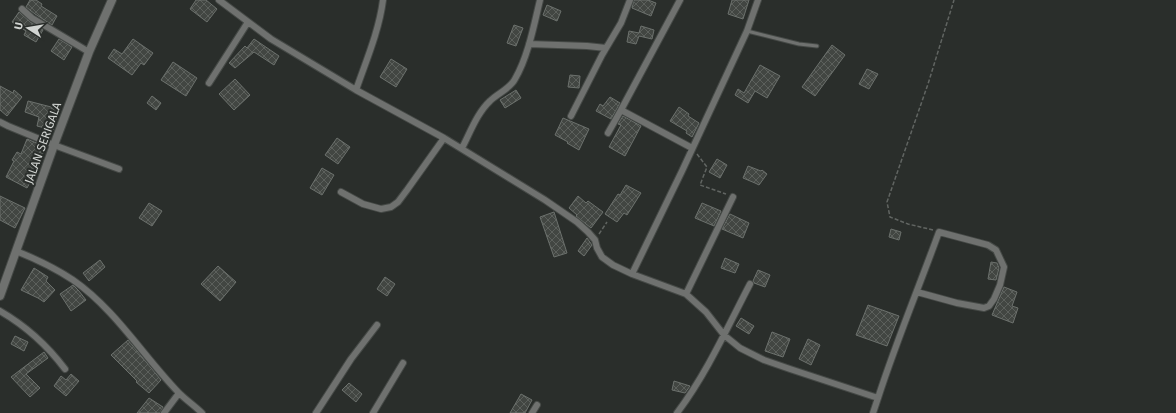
<svg xmlns="http://www.w3.org/2000/svg" width="1176" height="413" viewBox="0 0 1176 413" font-family="'Fira Sans',sans-serif">
<defs>
<pattern id="building-cross-hatch" width="8" height="8" patternUnits="userSpaceOnUse"><rect width="8" height="8" fill="#424642"/><path d="M0 0l8 8M0 8l8-8" fill="none" stroke="#5c605c"/></pattern>
</defs>
<rect width="100%" height="100%" fill="#2a2e2b"/>
<!-- building -->
<path fill="url(#building-cross-hatch)" stroke="#6c716d" d="M30,0H36L42,4L41,6L57,16L52,25L35,14L26,7Z
M196,0H206L217,9L207,22L190,9Z
M634,0H648L656,3L651,16L632,8Z
M732,0H749L743,19L728,14Z
M547,5L561,11L557,21L543,15Z
M19,12L29,21L43,30L36,42L24,35L26,31L12,22Z
M514,25L523,28L516,46L507,43Z
M641,26L654,30L652,39L639,36L636,44L627,42L629,31L639,33Z
M59,39L72,47L64,60L51,51Z
M133,39L153,53L144,65L141,63L132,75L108,58L114,49L122,54Z
M254,39L279,56L274,65L254,52L235,68L229,63L245,46L247,48Z
M832,45L845,55L815,96L802,87Z
M391,59L407,69L396,87L380,77Z
M173,62L197,78L186,96L161,80Z
M760,65L780,76L767,98L755,91L748,103L735,95L738,89L744,93Z
M867,69L878,74L869,89L859,84Z
M570,75L580,76L579,88L568,87Z
M235,79L250,95L234,110L219,94Z
M0,86L13,93L14,90L22,97L7,116L0,110Z
M516,90L521,98L505,108L500,100Z
M152,96L161,103L156,110L147,103Z
M610,97L620,103L611,119L596,111L600,104L603,106Z
M28,101L59,109L53,130L37,126L39,117L25,112Z
M679,107L689,114L688,116L699,123L692,137L686,133L687,131L670,121Z
M623,116L641,126L625,156L609,147L621,125L618,124Z
M563,118L589,129L579,150L567,143L568,142L555,135Z
M337,138L350,147L338,164L325,155Z
M27,139L46,147L41,157L31,173L34,175L27,188L6,177L14,161L12,160L17,152L21,154Z
M717,159L727,165L720,178L709,172Z
M748,166L761,171L762,170L767,174L759,185L755,183L743,178Z
M322,168L334,175L322,195L310,188Z
M626,185L641,193L627,215L624,213L617,222L605,214L618,194L620,195Z
M0,196L25,208L15,228L0,220Z
M578,196L586,203L588,201L603,212L591,228L576,216L577,215L569,208Z
M149,203L162,211L152,226L139,218Z
M702,203L721,211L714,226L695,218Z
M554,212L567,253L554,257L540,217Z
M730,214L749,223L743,238L722,229Z
M891,229L901,232L899,240L889,237Z
M587,238L592,245L584,256L578,251Z
M725,258L739,264L735,273L721,268Z
M100,260L105,267L89,281L83,273Z
M991,262L997,263L999,268L996,280L988,279Z
M218,266L236,282L220,301L201,284Z
M34,268L48,277L46,281L55,290L44,302L38,298L21,290Z
M758,270L770,275L765,287L754,283L753,281Z
M385,277L395,284L387,296L377,289Z
M73,285L79,291L86,300L71,311L60,294Z
M1004,287L1017,292L1012,306L1018,308L1013,323L992,315Z
M868,305L899,316L887,346L856,335Z
M741,318L754,326L749,334L736,326Z
M772,332L790,339L783,357L765,351Z
M15,336L28,342L24,351L11,344Z
M808,339L820,345L811,365L799,359Z
M128,340L161,380L149,393L136,382L137,381L111,355Z
M44,352L48,358L26,374L40,388L30,397L11,377Z
M71,374L79,381L66,396L54,386L61,376L66,380Z
M674,381L690,386L685,393L672,390Z
M349,383L362,394L356,402L342,390Z
M521,394L532,400L525,413H510Z
M149,398L163,407L160,413H137Z"/>
<g fill="none" stroke-linecap="round" stroke-linejoin="round">
<!-- service casing -->
<g stroke="#454946" stroke-width="5">
<path id="service" d="M747,31L799,44L817,46"/>
</g>
<!-- minor casing -->
<g stroke="#454946" stroke-width="8">
<path id="minor" d="M219,0L271,39L356,90
M383,0C379,31 366,61 356,90L444,138L545,200L577,222L588,232L595,240L597,248L602,257L613,265L632,274
M680,0L621,110L692,148
M758,0L747,31L682,171L632,274L686,294L706,312L724,335L740,348L764,360L790,369L878,398L873,413
M22,9L32,18L89,52
M529,44L587,46L606,48
M209,83L248,22
M571,116L602,55L621,23L630,0
M0,122L8,126L54,145L119,169
M608,133L621,110
M462,148C470,133 477,113 490,101C498,93 510,89 515,79C528,57 534,25 540,0
M341,192L363,204L381,209L391,207L398,202L407,190L444,138
M16,251C36,259 55,268 73,280C116,310 143,356 179,393C186,400 195,406 202,413
M686,294L733,197
M0,311C26,326 47,345 65,369
M878,398C896,342 919,287 939,232L988,245L996,250L1004,267L1000,285L994,299L989,306L984,308L957,303L917,292
M164,413L179,393
M316,413L351,359L377,325
M373,413L403,363
M532,413L537,405
M677,413C707,373 727,328 750,284"/>
</g>
<!-- tertiary casing -->
<g stroke="#454946" stroke-width="10">
<path id="tertiary" d="M0,296L54,145L89,52L112,0"/>
</g>
<!-- path -->
<path stroke="#616562" stroke-width="1.5" stroke-dasharray="4 2" stroke-linecap="butt" d="M697,154L707,167L700,185L726,194
M933,230L908,224L890,217L887,202L928,84L954,0
M599,234L607,222"/>
<!-- service -->
<use href="#service" stroke="#6f716f" stroke-width="3"/>
<!-- minor -->
<use href="#minor" stroke="#6f716f" stroke-width="6"/>
<!-- tertiary -->
<use href="#tertiary" stroke="#6f716f" stroke-width="8"/>
</g>
<g text-anchor="middle" dominant-baseline="central" stroke-width="4" stroke-linejoin="round" paint-order="stroke">
<!-- street labels -->
<g font-size="12" fill="#d2d5d2" stroke="#2a2e2b">
<text transform="translate(43 143) rotate(-70)">JALAN SERIGALA</text>
</g>
</g>
<!-- north arrow -->
<g transform="translate(28 28) rotate(282)" stroke="#2a2e2b" stroke-width="3" paint-order="stroke">
<path d="M0-3L7 15L0 10L-7 15Z" fill="#d2d5d2"/>
<text y="-6" font-size="11" font-weight="bold" text-anchor="middle" fill="#d2d5d2">U</text>
</g>
</svg>
